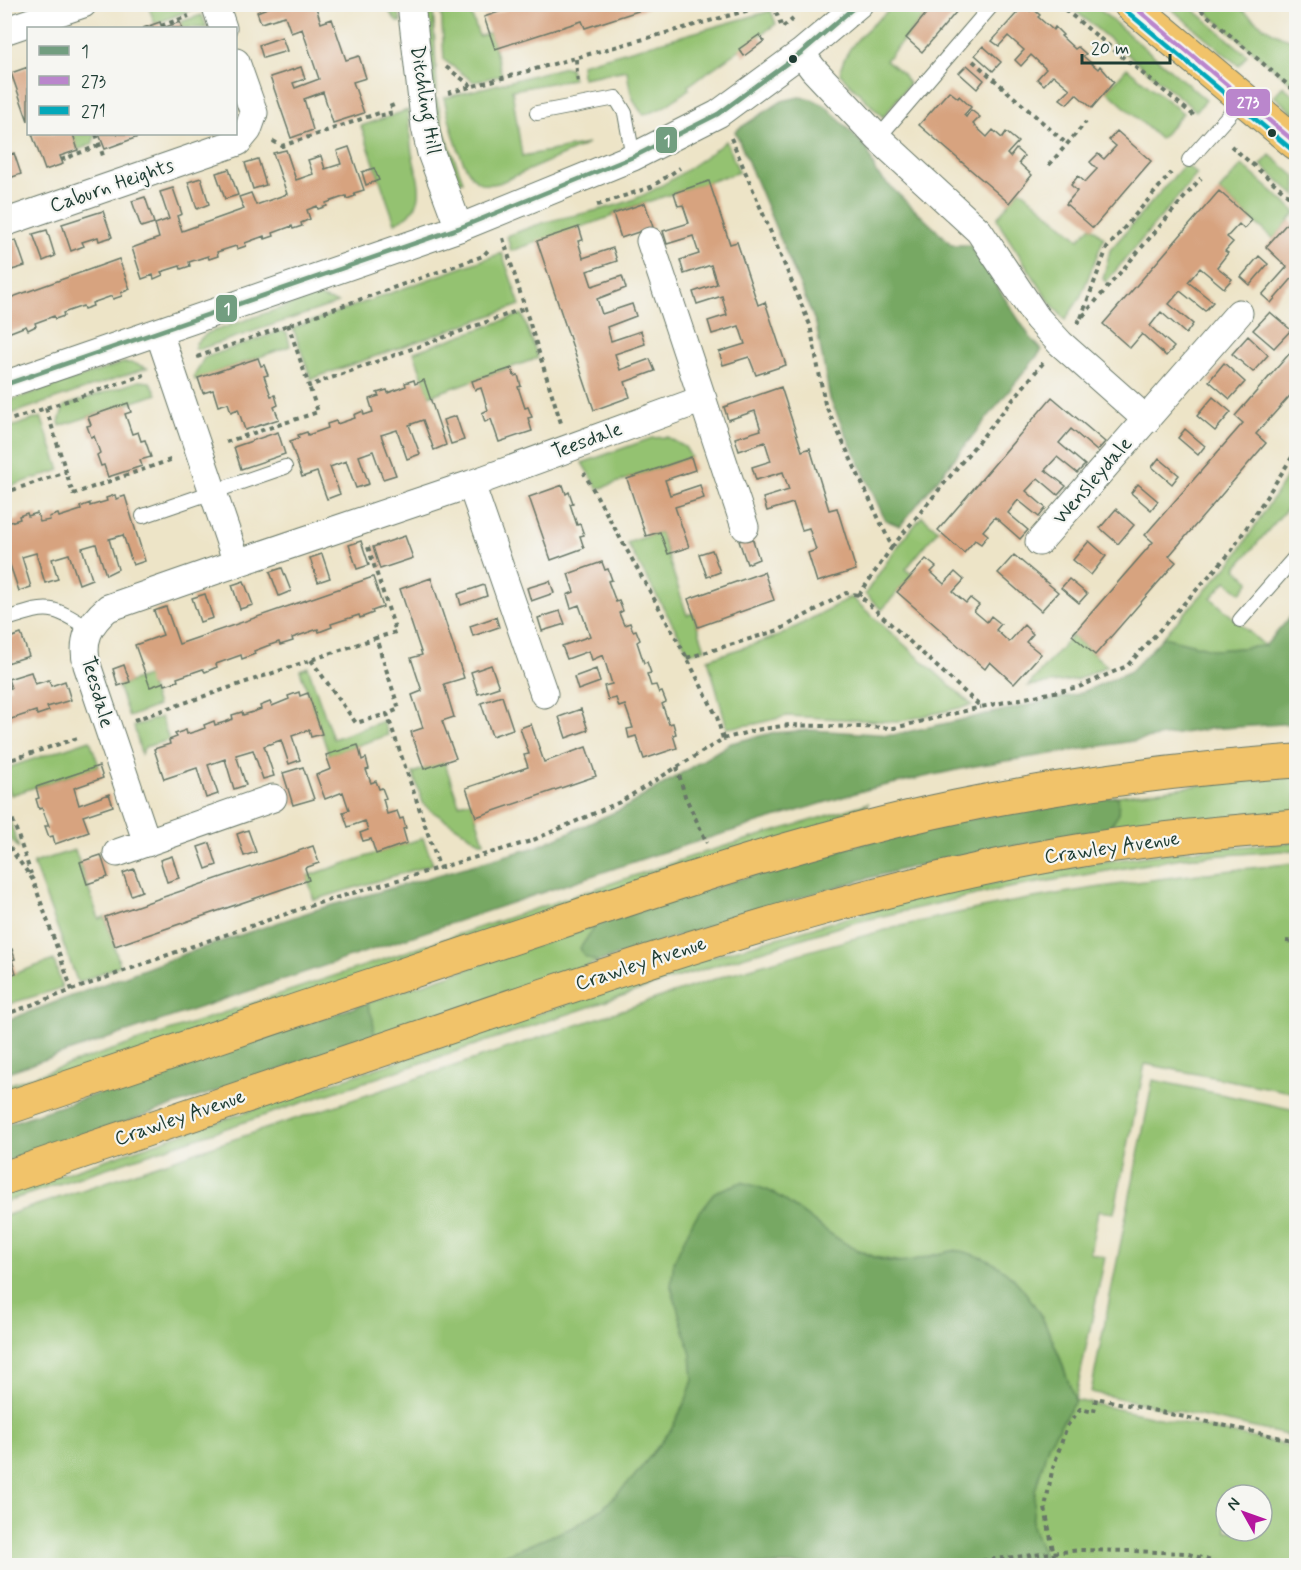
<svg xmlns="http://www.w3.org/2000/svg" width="1301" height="1570" viewBox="0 0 1301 1570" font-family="Mynerve,sans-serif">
<rect width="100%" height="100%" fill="#f6f6f2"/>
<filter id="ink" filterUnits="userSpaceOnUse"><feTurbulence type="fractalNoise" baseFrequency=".0167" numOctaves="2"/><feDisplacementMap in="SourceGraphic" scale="12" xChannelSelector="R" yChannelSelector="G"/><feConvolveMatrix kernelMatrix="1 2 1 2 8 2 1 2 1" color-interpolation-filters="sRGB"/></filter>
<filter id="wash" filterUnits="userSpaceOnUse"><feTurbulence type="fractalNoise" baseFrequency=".008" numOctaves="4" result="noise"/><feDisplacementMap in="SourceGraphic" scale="24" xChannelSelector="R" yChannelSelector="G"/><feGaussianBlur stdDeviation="1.35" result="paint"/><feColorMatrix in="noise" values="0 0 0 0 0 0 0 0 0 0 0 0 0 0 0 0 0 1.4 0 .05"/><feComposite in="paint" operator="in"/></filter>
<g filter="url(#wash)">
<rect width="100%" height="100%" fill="#ede4c7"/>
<!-- green -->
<path fill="#94c271" stroke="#5a8052" stroke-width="1.5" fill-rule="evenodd" d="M1211,4L1236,5C1256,21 1271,35 1296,41V87L1205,11Z
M148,5H197L198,7L155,24Z
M384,5H397L401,22H397Z
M422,5H433L437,93L430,94Z
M441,5H468L479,36L490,33L502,75L474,82L444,60Z
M895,5H934L886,60L903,74L909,84L883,117L840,74C843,45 875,23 895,5Z
M1068,5H1094L1206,100L1196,111Z
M1167,5H1188L1247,55L1239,66Z
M771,11L776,24L688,86L689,89C675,99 661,112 643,114C631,101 629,87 627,70L582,78L581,64Z
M202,15L207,28H182L180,22Z
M565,67L570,68L573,79L512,90L522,156L588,144L499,183C493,184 487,186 481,183C461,176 449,118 444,98Z
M1127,68L1183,113L1160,139L1107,91Z
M1283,86L1296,97V115L1274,96Z
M437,99L444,131L463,181H456L445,159L431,101Z
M408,110C409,124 410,139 412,153C418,183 431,206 395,223L361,126Z
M73,134H94L95,137L92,144L78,150Z
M726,141L739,172L613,213V216L511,251L507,236C520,231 533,226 546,222C575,214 604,211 632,200C666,186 697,164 726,141Z
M1270,155L1296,177V196L1261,165Z
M1185,164L1197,174L1106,282L1103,279L1110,250Z
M1242,165L1296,212L1274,239L1219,191Z
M1020,189L1079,239L1091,226L1104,238L1080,298L1065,320L1050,302L1001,227L997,218Z
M502,253L520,305L311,379L293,328Z
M316,296L338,303L200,349H195L196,343L208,333Z
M522,314L538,358L429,396L414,352Z
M281,331L287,333L290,346L195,380L194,376L204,358Z
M123,363H133L147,368L5,416V412L11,400Z
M139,381L150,382L157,394L60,426L59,422L64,406Z
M41,417L60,470L5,488V429Z
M667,437L685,447L691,457L598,489L582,463L652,438Z
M1296,462V498L1236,568L1250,581L1241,593L1226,581L1211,598L1265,646L1216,650L1163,637L1234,559Z
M922,516L938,530L906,569L912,575L882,610L865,594L895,550Z
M660,532L687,615L693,613L705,649L689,653L627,543Z
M851,597L972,705L897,722L787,716L755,724L727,728L708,659L779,636Z
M1072,635L1107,666L1076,680L1028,686Z
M308,667L333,739L383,721L388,735L329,755L300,670Z
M147,676L157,706L129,717L118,686Z
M161,717L169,740L145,747L141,754L134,726Z
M90,740L99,766L11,795L5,776L4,769Z
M444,761L459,804L471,801L484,842H480L430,810L423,803L413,773Z
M1296,777V813L1104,832C1118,818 1120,816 1118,796L1209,784Z
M869,803L846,820L5,1097L4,1086L699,854Z
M4,807H5L19,849L5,832Z
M423,838L433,864L314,900L307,876Z
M1296,842V850L1182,858L997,890L848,924L685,975L5,1202L4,1194L682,965L909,900L1100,862L1185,851Z
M75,850L99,919L105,917L120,965L78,983L33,863Z
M1296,863V1093L1145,1064L1114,1213L1098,1211L1090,1253L1105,1257L1075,1400L1296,1447V1565H1047L1032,1526L1035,1491L1048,1445L1075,1401L1059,1354L1042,1317L1012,1276L956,1250L907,1263L875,1257L845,1244L771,1192L671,1287L692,1355L693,1380L686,1400L671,1430L633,1478L602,1509L574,1527L479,1565H5L4,1216L733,973C809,951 885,928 963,912C1073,888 1185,875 1296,863ZM1226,1495H1262V1531H1226Z
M596,925L598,962L375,1038L367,1003Z
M54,960L62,988L5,1005L4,977Z
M1153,1080L1296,1110V1437L1091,1392Z"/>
<!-- forest -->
<path fill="#77a863" stroke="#4b724c" stroke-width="1.5" d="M799,97L812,99L826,106L868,150L876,173L952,245H970L1030,337L1042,350L900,526L885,520L830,399L816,324L735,131L782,101Z
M1292,615L1296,617V723L1208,729L975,766L869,789L660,853L5,1073V1021L187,953L315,910L536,847L624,808L731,743L772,733L811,730L893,735L1078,694L1131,671L1163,637L1216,650L1265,646Z
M1118,796C1120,816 1118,818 1104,832C1040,842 975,852 912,867C806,893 702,929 598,962L584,956L580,948L596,925C702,891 807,856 915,830C982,815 1050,806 1118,796Z
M367,1003L373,1019L375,1038L5,1162L4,1125Z
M742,1182C752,1185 764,1188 773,1193C807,1213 835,1243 873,1257C905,1269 923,1255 953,1251C959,1250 965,1252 971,1254C1032,1269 1057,1348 1075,1401L1048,1445L1035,1491L1032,1526L1047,1565H479L574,1527L602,1509L633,1478L671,1430L686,1400L693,1380L691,1355L671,1286L674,1261L693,1221L715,1192Z"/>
<g id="blocks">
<!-- building -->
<path fill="#d7a37f" d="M277,4H315L321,23L332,19L346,60L359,56L366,78L353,82L364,113L333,123L323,92L304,99L313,130L291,138L270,77L301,67L305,79L293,83L295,88L319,79L302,29L291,33L285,16L261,23L257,12Z
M522,4H657V5L585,28L582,21L495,49L484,17Z
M934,4H963L922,52L906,38Z
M1024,5L1030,11L1032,8L1040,15L1038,17L1053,30L1055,27L1063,35L1061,36L1075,49L1078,47L1086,54L1083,56L1098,69L1100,66L1114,82L1092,108L1076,94L1067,104L1060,99L1070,89L1053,75L1044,85L1037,79L1046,69L1031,55L1021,66L1015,60L1024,50L1008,36L999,46L992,41Z
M160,22L162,28H143Z
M180,22L182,28H163Z
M759,35L764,41L744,56L739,49Z
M282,37L287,51L263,58L259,45Z
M983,46L1001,62L993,71L975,55Z
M967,65L984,80L977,89L959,73Z
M28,67V121L11,73Z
M949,91L958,98L959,96L971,107L964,115L966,117L971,110L980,117L973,124L987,137L993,130L1002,138L1006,132L1018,142L1007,154L1010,157L1016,149L1024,156L1019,163L1032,175L1009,203L919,125Z
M1117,131L1151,161L1093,228L1066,204L1077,191L1071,185L1078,176L1085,182L1097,169L1090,162L1098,154L1104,159L1116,146L1109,140Z
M32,134H73L78,150L60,156L63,164L45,170Z
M99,134H146L105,149Z
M349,147L364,190L354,193L355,196L347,199L346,196L326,203L327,206L318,209L317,206L307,210L310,219L301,223L302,226L293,229L292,226L273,233L274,236L265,239L264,236L245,243L246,246L237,249L236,246L217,252L218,256L209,259L208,256L189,262L190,266L181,269L180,266L161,272L163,275L154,279L153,275L142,279L132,248L159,238L155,224L169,219L160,192L173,188L182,214L177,216L182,231L244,209L239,197L251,193L256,205L287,194L273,153L286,150L296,180L313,174L308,160L321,156L325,169L341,164L337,151Z
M14,153L21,174L4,180V157Z
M258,159L266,185L253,189L245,163Z
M374,168L379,180L366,185L362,172Z
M229,169L238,195L225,199L216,173Z
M201,178L209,204L197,209L188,182Z
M709,181L730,244L737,242L758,305L765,302L786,365L756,375L749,357L723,365L719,352L745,344L739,326L712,334L708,321L727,315L722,296L697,304L693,292L717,284L711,265L684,274L680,260L699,254L693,236L667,244L663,231L689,223L683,205L678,206L674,193Z
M1219,191L1252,220L1244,229L1239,224L1227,237L1233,242L1225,251L1228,253L1217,267L1232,279L1224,288L1200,268L1188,282L1213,302L1205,311L1180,291L1169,304L1193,324L1186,334L1161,312L1150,326L1174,347L1166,356L1142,334L1130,348L1103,324Z
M145,197L154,223L141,227L132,201Z
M645,203L653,227L621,238L613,214Z
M103,211L112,237L99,241L98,237L82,242L84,246L71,251L62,224Z
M1290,220L1296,227V274L1271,303L1262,295L1287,267L1266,247Z
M579,227L583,240L578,241L583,258L613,248L617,261L587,271L592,286L622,276L626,288L597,299L602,314L632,304L636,316L607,327L611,341L641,331L645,344L615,354L620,370L650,359L655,371L625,382L630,397L594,410L537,241Z
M47,230L55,256L43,261L33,234Z
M16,240L25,266L12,270L4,244Z
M1259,256L1268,264L1250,285L1241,277Z
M119,259L130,289L121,293L122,296L113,299L112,296L92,303L93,306L84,309L83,306L63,313L64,316L55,319L54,316L35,323L36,326L28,330L26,326L8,333L9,336L4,337V300Z
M1270,312L1291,330L1274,348L1253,330Z
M1248,336L1268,355L1253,372L1232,354Z
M1296,346V389L1256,434L1266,443L1169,556L1176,562L1095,655L1072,635L1153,542L1145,535L1243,423L1235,416Z
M258,358L261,366L264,365L268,375L264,376L271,396L275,395L278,405L274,407L279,419L245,430L238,409L231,412L228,403L218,406L213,390L203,393L198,378Z
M1224,363L1245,382L1230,399L1209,381Z
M512,368L514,376L518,375L521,386L518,387L525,408L528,407L532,417L528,418L532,431L499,442L491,419L485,422L482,413L488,410L481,388L475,390L472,381Z
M414,380L415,384L424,380L446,445L434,450L423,420L409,425L420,454L407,459L397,430L381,435L396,475L383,479L373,451L359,456L369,484L356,488L346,461L330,467L340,494L327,499L317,472L302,477L290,441L299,438L298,435L307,432L308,435L328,428L327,424L336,421L337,424L355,418L354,415L363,411L364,415L373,412L369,399L379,396L377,393L387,390L388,393L406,386L405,383Z
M781,387L802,451L810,448L829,510L837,508L856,570L817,582L808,553L816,550L809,528L802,530L793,503L767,511L763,498L789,490L783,472L756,480L752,467L771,461L765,442L739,451L735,438L761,430L755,411L728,420L724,407Z
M1052,397L1105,442L1097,451L1071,429L1059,443L1085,465L1077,473L1057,457L1045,470L1066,486L1058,495L1038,478L1026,491L1046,508L1039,517L1018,500L1008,513L1028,530L1020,539L995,517L983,531L988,535L981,544L975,540L964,553L938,530Z
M1213,397L1231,412L1215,431L1197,416Z
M128,403L131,412L125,414L132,434L138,432L141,441L145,440L151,457L140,460L142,466L108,477L104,465L101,466L97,455L100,453L94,436L91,437L87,426L91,425L88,417Z
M456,416L464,440L451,444L443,420Z
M1185,429L1205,446L1198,455L1178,438Z
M278,432L285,454L241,469L234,447Z
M691,457L695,470L665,480L670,495L700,485L704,498L675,507L689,547L668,554L660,532L646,536L627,479Z
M1159,458L1179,475L1172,484L1152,467Z
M1138,484L1158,501L1151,510L1131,493Z
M563,485L566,494L569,492L573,503L570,504L577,525L580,524L584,535L580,536L584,548L551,560L529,497Z
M115,495L116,499L125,496L145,561L133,565L123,535L109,539L118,569L106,575L96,544L82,548L92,579L79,584L69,554L52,559L58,579L45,583L36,553L22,557L31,587L19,591L9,562L4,563V524L20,519L19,516L27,513L28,516L37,513L40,522L50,520L49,517L58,514L59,517L81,510L80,507L90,503V506L107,501L106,498Z
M1116,509L1134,525L1118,544L1100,528Z
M405,536L413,558L380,569L373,547Z
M752,537L759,559L747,564L739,541Z
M361,541L369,565L357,569L349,545Z
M1089,541L1106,556L1091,575L1073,560Z
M712,550L720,572L707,577L699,554Z
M322,554L330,578L318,582L310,558Z
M1014,555L1058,592L1041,611L998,573Z
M926,559L936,567L931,572L944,584L955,572L964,580L953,592L966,603L970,598L979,605L974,611L987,622L991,616L1001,624L996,630L1009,642L1024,625L1033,634L1026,642L1041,654L1014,684L990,662L985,669L897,592Z
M602,562L605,570L608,569L612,580L608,581L616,602L619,601L623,611L619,613L624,625L630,623L633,631L636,630L640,640L637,642L644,663L647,662L651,673L647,674L651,686L656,685L659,693L662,692L666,702L662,704L669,724L673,723L676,734L673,735L677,748L644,759L636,736L629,738L627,729L633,728L625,705L619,707L616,698L608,700L604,686L612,684L603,655L592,660L589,651L567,659L562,646L590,636L579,605L571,608L567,595L574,592L568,574Z
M282,568L291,591L279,596L270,572Z
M764,572L774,600L698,627L688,599Z
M373,577L383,607L372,611L373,613L360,618L359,615L331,624L332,627L319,632L318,629L292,638L293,641L280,645L279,642L267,646L254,651L255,654L242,659L241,655L216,664L217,667L205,672L203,669L177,678L178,681L165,685L164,682L150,687L135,645L163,635L154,611L166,607L179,644Z
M431,578L464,678L444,684L454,717L442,721L456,758L424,769L411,732L423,728L412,695L422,691L411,658L422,655L400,589Z
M1069,579L1087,594L1079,603L1061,588Z
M244,581L253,605L240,609L232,585Z
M550,581L554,593L531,601L527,588Z
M484,585L487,596L461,605L458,594Z
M205,594L213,618L200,622L192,598Z
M560,611L565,624L542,631L538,618Z
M496,617L499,627L473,636L470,626Z
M21,634L29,656L4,664V640Z
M124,665L130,682L118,686L113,669Z
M491,665L499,687L478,694L471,672Z
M596,669L600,682L578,690L574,677Z
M31,672L35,684L49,680L51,686L65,681L71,700L47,707L49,711L37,715L36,711L8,720L9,725L4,726V690L11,688L8,679Z
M299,692L300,696L308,693L322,734L311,737L309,730L292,736L300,760L289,764L281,740L264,746L274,776L263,779L253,750L236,755L246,785L234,789L225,759L208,765L218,794L206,798L197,768L164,779L154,749L170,744L169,740L177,737L175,734L186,730L187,734L197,731L205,728L204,725L214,721L215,725L225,722L233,719L232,715L242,712L243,715L253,712L261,709L260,706L270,702L272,706L289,699L288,696Z
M502,696L513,729L492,736L481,703Z
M581,709L588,730L566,738L559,717Z
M531,724L544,762L586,747L596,776L476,817L466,788L528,767L524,755L529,754L520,728Z
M358,745L362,760L366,758L369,769L366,770L371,783L376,781L379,789L382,788L386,798L383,799L387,814L397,811L400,819L403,818L406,828L403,829L407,843L376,854L371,839L363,841L360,833L368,830L365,821L348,827L343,812L349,810L343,792L325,799L316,775L331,769L326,755Z
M99,766L103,778L74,788L79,805L109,794L113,806L83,816L89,832L55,844L53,836L49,837L45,826H49L42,808L39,809L36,799L39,798L36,787Z
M303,767L314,799L293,805L283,773Z
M248,830L256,852L244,856L237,834Z
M210,843L217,865L206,869L198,847Z
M313,846L319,863L305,868L309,880L115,946L105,917Z
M101,855L108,877L87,884L80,862Z
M172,856L179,878L167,882L160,860Z
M134,869L142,891L131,895L123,873Z
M4,940L9,950L12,949L15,959L12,960L16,973L4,977Z"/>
</g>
</g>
<g filter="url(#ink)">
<use href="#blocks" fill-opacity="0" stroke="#677767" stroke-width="1.5"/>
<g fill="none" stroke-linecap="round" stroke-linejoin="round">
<!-- lane casing -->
<g stroke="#677767" stroke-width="16">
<path id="lane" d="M537,113L616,98L625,113L633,157
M878,138L993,4
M1189,160L1243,99
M143,516L285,467
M4,620C48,606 49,603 89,629
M1240,620L1296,556"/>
</g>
<!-- street casing -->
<g stroke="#677767" stroke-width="29">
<path id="street" d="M215,4L223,28
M411,4L425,127L431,153L459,228
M4,31L83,4
M801,53L813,69L878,138L979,231L1037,318L1060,343L1147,420
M4,223L238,142L248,130L254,113L236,62
M650,241L745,527
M159,333L237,563L471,484L703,399
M4,385L459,228L633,157L718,114L801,53L859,4
M471,484L544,694
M1039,542L1239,313
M147,843L87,665C81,640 89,624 108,608L237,563
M117,853L273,798"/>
</g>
<!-- primary casing -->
<g stroke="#677767" stroke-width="35">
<path id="primary" d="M1130,4L1296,143
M4,1109C186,1048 366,986 548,926C682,881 817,836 956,807C1067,784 1183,769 1296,761
M4,1178C181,1117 358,1057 535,998C716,938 900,879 1089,849C1157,838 1227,832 1296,826"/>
</g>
<!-- path -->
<path stroke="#677767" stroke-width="4" stroke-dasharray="4.5 4.5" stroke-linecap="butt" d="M773,4L782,28L793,19
M1058,4L1197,118
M1194,4L1296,92
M161,26L189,16
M576,59L578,85
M973,61L1067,144
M446,67L473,87
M448,93L771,4
M96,134L104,159
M731,138L810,325L825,404L892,547L1043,363
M273,141L282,146L382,112L383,116L390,114L389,107L394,105
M1231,146L1296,202
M61,160L100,145
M1049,165L1086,122
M597,205L651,187L680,168
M503,238L561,423
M1081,318L1107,248L1171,173
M1077,323L1201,178
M288,324L309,386L525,308
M197,357L483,256L490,248
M46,408L73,494L173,459
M4,422L144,375
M226,442L318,412L309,386
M4,493L66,472
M368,547L396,632L376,638
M892,547L859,595L981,707L1079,687L1127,666L1230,553L1296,451
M687,658L779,630L846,593L859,595
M311,660L356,723L387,714
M134,720L376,638L399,709L387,714L440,869
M723,739L756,730L789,725L894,728L981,707
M4,762L81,737
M677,767L685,796L707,843
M4,794L31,874
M4,840L33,880L72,990
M1286,941L1296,942
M4,1015L187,948L312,905L531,841L620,802L723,739L717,717L687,658L584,473
M965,1566L977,1561L1080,1550L1131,1551L1185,1553L1228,1566
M1056,1566L1045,1508L1052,1471L1067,1426L1080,1409L1094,1412L1096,1398L1296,1441"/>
<!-- lane -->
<use href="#lane" stroke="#fff" stroke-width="14"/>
<!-- street -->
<use href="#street" stroke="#fff" stroke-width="27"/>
<!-- primary -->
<use href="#primary" stroke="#f1c36a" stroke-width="33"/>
<!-- bus-1 casing -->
<g stroke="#f6f6f2" stroke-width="9">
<path id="bus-1" d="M4,385L459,228L633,157L718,114L801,53L858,4"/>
</g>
<!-- bus-2 casing -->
<g stroke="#f6f6f2" stroke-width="9">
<path id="bus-2" d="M1131,4L1296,143"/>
</g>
<!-- bus-3 casing -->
<g stroke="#f6f6f2" stroke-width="9">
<path id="bus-3" d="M1125,10L1291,149"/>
</g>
<!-- bus-1 -->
<use href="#bus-1" stroke="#729e80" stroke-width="4.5"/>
<!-- bus-2 -->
<use href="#bus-2" stroke="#ba86cc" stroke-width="4.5"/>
<!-- bus-3 -->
<use href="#bus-3" stroke="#03a8ba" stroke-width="4.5"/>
</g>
</g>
<!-- markers -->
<g fill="#1f3d34" stroke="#f6f6f2" stroke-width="2">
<circle cx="793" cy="59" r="5"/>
<circle cx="1272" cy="133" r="5"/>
</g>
<g text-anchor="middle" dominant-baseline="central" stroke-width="4.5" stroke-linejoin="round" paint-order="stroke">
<!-- street labels -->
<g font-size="20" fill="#1f3d34" stroke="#f6f6f2">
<text transform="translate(425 100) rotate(81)">Ditchling Hill</text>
<text transform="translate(112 186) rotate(-19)">Caburn Heights</text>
<text transform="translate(587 441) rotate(-20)">Teesdale</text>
<text transform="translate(1093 481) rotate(-49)">Wensleydale</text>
<text transform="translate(97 692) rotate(74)">Teesdale</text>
<text transform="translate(1112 848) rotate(-8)">Crawley Avenue</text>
<text transform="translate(641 964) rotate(-18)">Crawley Avenue</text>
<text transform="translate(180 1118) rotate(-19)">Crawley Avenue</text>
</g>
</g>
<g stroke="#f6f6f2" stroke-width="2">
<rect x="1225" y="88" width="46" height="29" rx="6" fill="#ba86cc"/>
<rect x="655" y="126" width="23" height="28" rx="6" fill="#729e80"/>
<rect x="215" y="294" width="23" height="29" rx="6" fill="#729e80"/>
</g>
<g font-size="16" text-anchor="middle" font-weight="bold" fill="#fff">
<text x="1248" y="108">273</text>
<text x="667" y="146">1</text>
<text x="227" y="314">1</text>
</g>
<!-- margin -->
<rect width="1301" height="1570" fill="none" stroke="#f6f6f2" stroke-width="24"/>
<!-- legend -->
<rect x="27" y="27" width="210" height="108" fill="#f6f6f2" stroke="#a0aca6" stroke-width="1.5"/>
<rect x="39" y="46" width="30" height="9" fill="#729e80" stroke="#a0aca6" stroke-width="1.5"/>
<text x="81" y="57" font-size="18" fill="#1f3d34">1</text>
<rect x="39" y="76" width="30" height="9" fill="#ba86cc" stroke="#a0aca6" stroke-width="1.5"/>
<text x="81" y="87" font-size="18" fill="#1f3d34">273</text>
<rect x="39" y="106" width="30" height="9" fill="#03a8ba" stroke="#a0aca6" stroke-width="1.5"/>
<text x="81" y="117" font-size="18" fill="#1f3d34">271</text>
<!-- north arrow -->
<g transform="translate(1244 1513) rotate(310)"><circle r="28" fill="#f6f6f2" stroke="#a0aca6" stroke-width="1.5"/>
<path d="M0-4.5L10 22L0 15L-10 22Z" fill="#b5179e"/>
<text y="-9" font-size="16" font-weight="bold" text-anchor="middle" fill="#1f3d34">N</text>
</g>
<!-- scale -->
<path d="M1082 54v9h88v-9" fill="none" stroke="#1f3d34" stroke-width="3"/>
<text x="1091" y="54" font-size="18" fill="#1f3d34" stroke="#f6f6f2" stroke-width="4.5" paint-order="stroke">20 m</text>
</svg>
